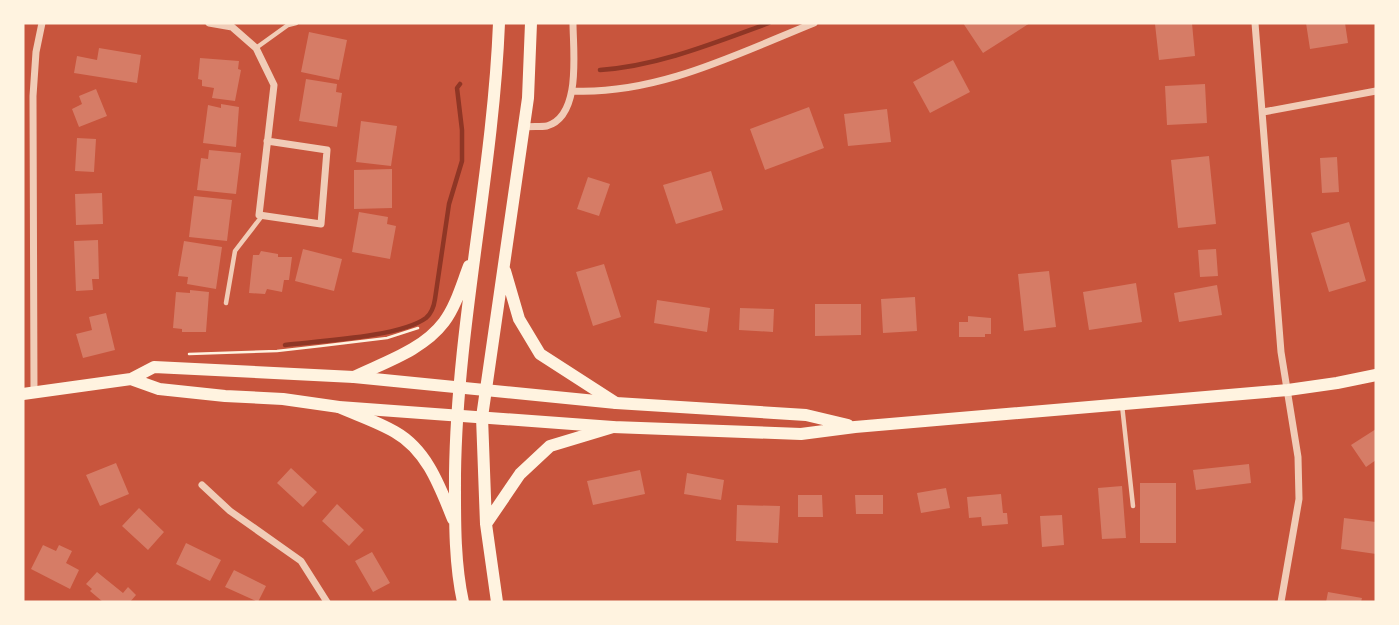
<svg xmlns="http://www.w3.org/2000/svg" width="1399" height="625" viewBox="0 0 1399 625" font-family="'Nunito Sans',sans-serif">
<rect width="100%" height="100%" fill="#c8553d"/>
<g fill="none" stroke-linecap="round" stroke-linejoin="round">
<!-- stream -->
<path stroke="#8f3625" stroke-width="4.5" d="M600,70C658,66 714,43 769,23
M285,345C319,341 400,337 426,318C432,313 434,306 435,299L449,204L462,161V130L457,88L460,84"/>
</g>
<!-- building -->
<path fill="#d67c66" d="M963,23H1030L983,53Z
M1192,23L1195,56L1159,60L1155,24Z
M1306,23H1345L1348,43L1310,49Z
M309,32L347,40L339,80L301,72Z
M99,48L141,55L137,83L74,73L77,56L97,60Z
M200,58L239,61L238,69L241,70L235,101L212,98L214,88L202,86V80L198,79Z
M953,60L970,92L930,113L913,82Z
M306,79L337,84L336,92L342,93L337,127L299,121Z
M1205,84L1207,123L1167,125L1165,86Z
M96,89L107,116L79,127L72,109L82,104L79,96Z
M221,104L239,107L236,147L203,143L208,105L221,108Z
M809,107L824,148L765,170L750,129Z
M887,109L891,142L848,146L844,114Z
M361,121L397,126L391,166L356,162Z
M77,138L96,139L94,172L75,171Z
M209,150L241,153L236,194L197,190L201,158L208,159Z
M1209,156L1216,224L1178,228L1171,160Z
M1337,157L1339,192L1322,193L1320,158Z
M392,169V208L354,209V170Z
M711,171L723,210L676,224L663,185Z
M588,177L610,184L599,216L577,209Z
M102,193L103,224L76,225L75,194Z
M194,196L232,200L227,241L189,237Z
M359,212L388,217L387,224L396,226L390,259L352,252Z
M1349,222L1366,281L1329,292L1311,233Z
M98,240L99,279H92L93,290L76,291L74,241Z
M184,241L222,247L216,289L187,284L188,277L178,276Z
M303,249L342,259L334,291L295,281Z
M1216,249L1218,276L1200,277L1198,250Z
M261,251L278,254V257H292L289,280H284L282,292L267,289L265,294L249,293L253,255H259Z
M604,264L621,317L593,326L576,272Z
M1049,271L1056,327L1024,331L1018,274Z
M1136,283L1142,322L1089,330L1083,292Z
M1217,285L1222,315L1179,322L1174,293Z
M190,290L209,292L206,332H182V329L173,328L176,292L190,293Z
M915,297L917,331L883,333L881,299Z
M657,300L710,308L707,332L654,323Z
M815,304H861V335L815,336Z
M740,308L774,309L773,332L739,330Z
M106,313L115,350L83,358L76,334L92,330L89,317Z
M968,316L991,318V334H985V337H959V322H968Z
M1376,429V460L1366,467L1351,445Z
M116,463L129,494L100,506L86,475Z
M1249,464L1251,483L1196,490L1193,470Z
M291,468L317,492L303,507L277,483Z
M640,470L645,494L593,505L587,481Z
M687,473L724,480L721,500L684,494Z
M1140,483H1176V543H1140Z
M1122,486L1126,538L1102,539L1098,488Z
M946,488L950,508L921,513L917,493Z
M1001,494L1003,513H1007L1008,524L982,526L981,517L969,518L967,497Z
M798,495H822L823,517H798Z
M855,495H883V514H856Z
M337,504L364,530L349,546L322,521Z
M737,505L780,506L778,543L736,541Z
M139,508L164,532L148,550L122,526Z
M1062,515L1064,545L1042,547L1040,516Z
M1344,518L1376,522V554L1341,549Z
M186,543L221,560L210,581L176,564Z
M43,545L56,551L59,545L72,551L66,563L79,570L70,589L31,569Z
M372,552L390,583L373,592L355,561Z
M234,570L266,586L258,602L225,587Z
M97,572L123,593L128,587L136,595L130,602H103L90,591L92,589L86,584Z
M1328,592L1362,598L1361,602H1326Z"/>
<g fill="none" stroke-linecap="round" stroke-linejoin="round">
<!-- path -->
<path stroke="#fff3e0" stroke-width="2.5" d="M189,354L277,351L321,346L387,338L418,328"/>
<!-- service -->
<path stroke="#f1ccb7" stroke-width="4.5" d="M256,48L288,25L296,23
M226,303L235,251L262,216
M1122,405L1133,506"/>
<!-- minor -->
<path stroke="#f1ccb7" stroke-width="7" d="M209,23L232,27L256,48L274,85L259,215L321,224L327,150L267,141
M1255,23L1281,352L1298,457L1299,499L1281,602
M572,91C657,95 737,54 814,23
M1263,112L1376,91
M524,127C531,126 540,127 547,126C582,116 573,50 573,23
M34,392L33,96L36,52L42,23
M202,485L230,511L301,561L327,602"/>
<!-- secondary -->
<path stroke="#fff3e0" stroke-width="12" d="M131,379L159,389L225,396L283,399L339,407L613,427L801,434L855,427L1288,390L1337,383L1376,375
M23,394L131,379L154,367L354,377L616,403L806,415L848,425"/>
<!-- primary -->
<path stroke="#fff3e0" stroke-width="12" d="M505,271L519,319L540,354L616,403
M354,377C385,362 423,350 444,322C456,306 462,284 469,266
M339,407C357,415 378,422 395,432C427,450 440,487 453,519
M486,524L520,474L550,446L613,427
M463,602C454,561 455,516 455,474C457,323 493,174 499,23
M497,602L486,524L482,417L528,98L531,23"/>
</g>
<!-- border -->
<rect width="1399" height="625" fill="none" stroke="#fff3e0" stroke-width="49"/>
</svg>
